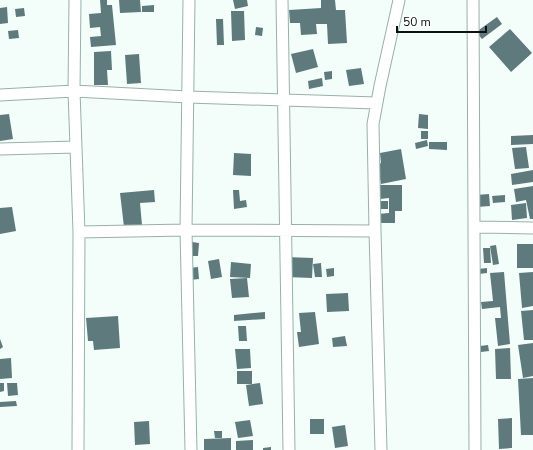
<svg xmlns="http://www.w3.org/2000/svg" width="533" height="450" viewBox="0 0 533 450" font-family="'Nunito Sans',sans-serif">
<rect width="100%" height="100%" fill="#f3fefa"/>
<!-- building -->
<path fill="#5e7a7c" d="M100,0H107V5H112L116,45L91,47L90,37L101,36L100,27L90,28L89,14L101,13Z
M119,0H140L141,12L120,13Z
M233,0H247L248,6L235,9Z
M321,0H335L336,10H345L347,43L328,44L327,24H316L317,34L301,35L300,23H290L289,10L321,8Z
M154,5V12H142V6Z
M7,7L8,23L0,24V8Z
M24,8L25,16L16,17L15,9Z
M231,11H244L245,40L232,41Z
M497,17L502,24L482,39L476,32Z
M216,19H223L224,45H217Z
M256,27L263,28L262,36L255,35Z
M510,29L532,53L511,72L489,47Z
M18,30L19,38L9,39L8,31Z
M313,49L318,67L296,73L291,54Z
M111,51L112,70H107L108,85H94V52Z
M139,54L141,83L127,84L125,55Z
M361,68L364,84L349,86L346,70Z
M332,71V79L325,80L324,72Z
M322,78L323,86L309,89L308,81Z
M9,114L13,139L0,141V115Z
M419,114L428,115V129L418,128Z
M421,131H428V139H421Z
M533,135V144L511,145V136Z
M427,140L428,146L416,149L415,143Z
M429,142H447V150L429,149Z
M526,147L529,168L515,169L512,148Z
M401,149L406,179L381,184L377,164L381,163L380,153Z
M234,153L251,154V176L233,175Z
M533,170V182L512,185L511,174Z
M380,185H402V211H395V223H377V214L389,213V198L380,199Z
M533,186V219H530L526,200L516,202L514,189Z
M154,190L155,202L140,203L142,225L124,227L120,193Z
M233,190H239L240,201L246,200L247,207L234,209Z
M489,194L490,206L477,207L476,195Z
M505,195V202L493,203L492,196Z
M380,201H388V209H380Z
M526,203L527,218L512,220L511,205Z
M12,207L16,231L0,234V208Z
M192,242L199,243L198,256H191Z
M517,244H533V268H517Z
M496,245L499,264L493,265L490,246Z
M483,248H490L491,263H484Z
M286,257L313,258L312,278L286,277Z
M219,259L222,277L211,279L208,261Z
M231,262L251,264L250,278L230,277Z
M321,263L322,277H315L313,264Z
M198,267L199,279L190,280L189,268Z
M334,268V276L327,277L326,269Z
M487,268V273L479,274L478,269Z
M504,272L510,344L498,346L495,318H501L500,307L482,309L481,302L493,301L490,273Z
M533,272V306L522,308L519,273Z
M247,278L249,297L232,298L230,279Z
M348,293L349,311L327,312L326,294Z
M533,310V340H524L521,311Z
M265,312V319L234,321V315Z
M315,312L319,344L299,347L297,332H301L299,313Z
M118,316L120,348L94,350L93,341H88L86,318Z
M238,326H246L247,341H239Z
M345,336L347,346L333,347L332,338Z
M0,339L3,347L0,349Z
M533,343V376L523,378L518,345Z
M488,345L489,351L481,352L480,346Z
M510,348L511,379H496L495,349Z
M235,349H250L251,368L237,369Z
M11,358L12,378L0,379V359Z
M237,371H252V384H237Z
M533,378V435H521L518,379Z
M0,383H4V391L0,392Z
M7,383H17L18,395L8,396Z
M260,383L263,404L249,406L246,385Z
M16,401L17,406L0,407V402Z
M512,418V448L499,449L498,419Z
M310,419H324V434H310Z
M250,420L253,436L238,438L235,422Z
M149,421L150,444L135,445L134,422Z
M345,425L348,446L335,448L332,427Z
M214,431H222V438H215Z
M231,438V450H204V439Z
M253,440V450H236V441Z
M271,447V450H263V448Z"/>
<g fill="none" stroke-linecap="round" stroke-linejoin="round">
<!-- minor casing -->
<g stroke="#97b1a8" stroke-width="13">
<path id="minor" d="M75,0L74,91L79,232L78,450
M189,0L186,230L191,450
M282,0L289,450
M473,0L475,450
M0,95L74,91L188,97L376,103
M0,149L76,147
M474,227L533,228
M79,232L186,230L375,231
M381,450L375,231L373,124L380,86L399,0"/>
</g>
<!-- minor -->
<use href="#minor" stroke="#fff" stroke-width="11"/>
</g>
<!-- scale -->
<path d="M397 26v6h89v-6" fill="none" stroke="#09120f" stroke-width="2"/>
<text x="403" y="26" font-size="12" fill="#09120f" stroke="#ffffff" stroke-width="3" paint-order="stroke">50 m</text>
</svg>
